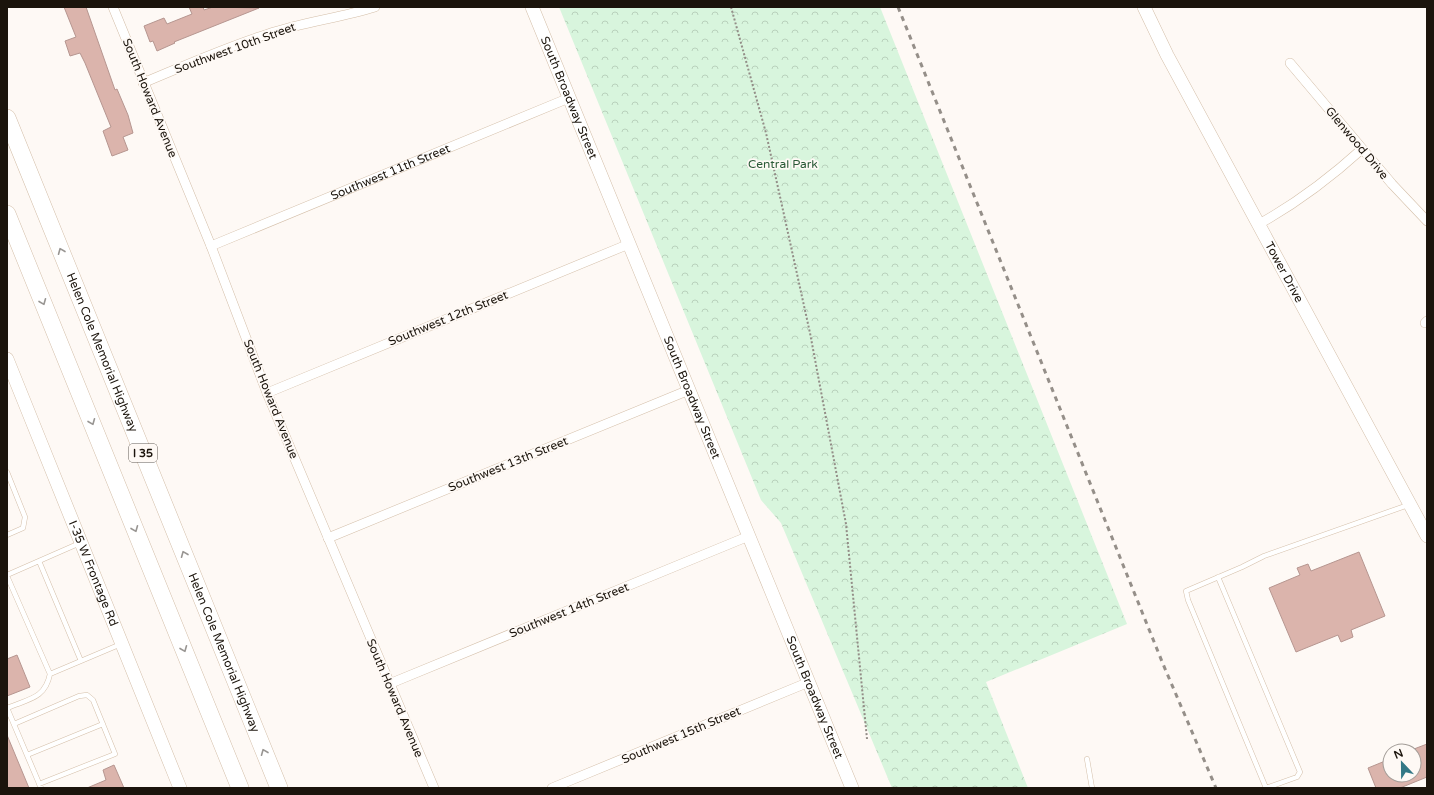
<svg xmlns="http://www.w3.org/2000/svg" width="1434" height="795" viewBox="0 0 1434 795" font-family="'Varela Round',sans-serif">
<defs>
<pattern id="park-crowns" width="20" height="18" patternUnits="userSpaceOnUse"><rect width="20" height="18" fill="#d8f5dd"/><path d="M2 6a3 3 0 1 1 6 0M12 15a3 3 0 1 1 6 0" fill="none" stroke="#b9d1bc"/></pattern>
</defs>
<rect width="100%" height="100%" fill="#fef9f5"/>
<!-- park -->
<path fill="url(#park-crowns)" d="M559,7H880L1127,624L986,682L1028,788H892L781,523L761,500Z"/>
<!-- building -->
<path fill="#dbb4ac" stroke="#b69690" d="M64,7H86L115,90L117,89L128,115L133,133L123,137L128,150L112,156L103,131L111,127L85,63L80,53L70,56L65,41L76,37Z
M189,7H203L204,10L213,7L259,8L174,42L175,43L157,51L153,41L150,42L144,26L164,18L167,24L192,14Z
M1359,552L1385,616L1351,630L1353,637L1341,642L1338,635L1296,652L1269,588L1300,575L1297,568L1308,564L1311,571Z
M17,655L30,687L7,696V659Z
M7,735L29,788H7Z
M1427,744V777L1400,788H1376L1368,768L1390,759V775H1414V749Z
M114,765L124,788H87L106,780L103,770Z"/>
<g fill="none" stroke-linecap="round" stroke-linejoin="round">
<!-- lane casing -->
<g stroke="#d4bfa9" stroke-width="5.5">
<path id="lane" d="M7,472L25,517L23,528L7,535
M39,561L81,661
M7,575L80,543
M7,576L50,674L121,644
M1218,577L1300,772L1297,777L1266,788
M7,708L41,788
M7,708C28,699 45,699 50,674
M14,724L79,696L87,695L93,700L115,754L39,784
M27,755L103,724
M1087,759L1092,788
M1266,788L1188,600L1186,591L1242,567L1264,556L1408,505"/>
</g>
<!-- street casing -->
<g stroke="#d4bfa9" stroke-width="10">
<g id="street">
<path d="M113,7L211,246L267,393L434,788"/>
<path d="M1290,63L1392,184L1427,221"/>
<path d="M143,83C184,66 226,47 268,34C303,22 340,18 375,7"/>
<path d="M1259,224C1297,203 1330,178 1362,149"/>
<path id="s1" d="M211,246L569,98"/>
<path d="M1425,323L1427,321"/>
<path d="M267,393L629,244"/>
<path d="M328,538L689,390"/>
<path d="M389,684L749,536"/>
<path d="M552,788L809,682"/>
</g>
</g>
<!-- secondary casing -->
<g stroke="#d4bfa9" stroke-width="14">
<g id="secondary">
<path id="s2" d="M532,7L852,788"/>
<path id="s3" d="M1144,7L1167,55L1427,536"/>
<path id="s4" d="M7,359L180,788"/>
</g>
</g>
<!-- highway casing -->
<g stroke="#d4bfa9" stroke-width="18">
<g id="highway">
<path id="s5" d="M7,118L279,788"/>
<path d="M7,214L240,788"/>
</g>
</g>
<!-- path -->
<path stroke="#938d87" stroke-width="2" stroke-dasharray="2 2" stroke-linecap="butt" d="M731,7L766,133L810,333L846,524L867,739"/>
<!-- lane -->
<use href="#lane" stroke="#fff" stroke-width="4.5"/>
<!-- street -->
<use href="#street" stroke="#fff" stroke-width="9"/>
<!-- secondary -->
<use href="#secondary" stroke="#fff" stroke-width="13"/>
<!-- highway -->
<use href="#highway" stroke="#fff" stroke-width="17"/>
<!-- rail -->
<path stroke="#958f89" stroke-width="3" stroke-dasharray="5 5" stroke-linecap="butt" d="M898,7L1163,664L1216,788"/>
</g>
<!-- one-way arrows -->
<defs><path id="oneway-chevron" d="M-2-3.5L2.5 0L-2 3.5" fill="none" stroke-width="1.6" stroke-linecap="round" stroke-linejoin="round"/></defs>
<g stroke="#989592">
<use href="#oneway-chevron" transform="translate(61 251) rotate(-112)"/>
<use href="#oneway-chevron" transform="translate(43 302) rotate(68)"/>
<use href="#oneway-chevron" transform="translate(92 422) rotate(68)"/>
<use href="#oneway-chevron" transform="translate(135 529) rotate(68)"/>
<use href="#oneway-chevron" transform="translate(184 554) rotate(-112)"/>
<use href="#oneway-chevron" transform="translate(184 649) rotate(68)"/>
<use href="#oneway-chevron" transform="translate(264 752) rotate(-112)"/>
</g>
<g text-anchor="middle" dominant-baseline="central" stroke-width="3.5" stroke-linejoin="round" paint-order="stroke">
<!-- shield labels -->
<rect fill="#fef9f5" stroke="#5f5952" stroke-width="1" x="129" y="444" width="28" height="18" rx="3"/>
<g font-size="11" font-weight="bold" fill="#1b140c">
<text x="143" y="453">I 35</text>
</g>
<!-- street labels -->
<g font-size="12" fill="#1b140c" stroke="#fef9f5">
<text transform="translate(235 48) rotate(-20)">Southwest 10th Street</text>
<text transform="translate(150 98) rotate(68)">South Howard Avenue</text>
<text stroke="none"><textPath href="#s2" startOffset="98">South Broadway Street</textPath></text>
<text transform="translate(1357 143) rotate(50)">Glenwood Drive</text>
<text stroke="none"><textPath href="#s1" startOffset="194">Southwest 11th Street</textPath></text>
<text stroke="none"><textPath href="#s3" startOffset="300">Tower Drive</textPath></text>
<text transform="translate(448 318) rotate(-22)">Southwest 12th Street</text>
<text stroke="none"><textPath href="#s5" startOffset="253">Helen Cole Memorial Highway</textPath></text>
<text stroke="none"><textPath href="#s2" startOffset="422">South Broadway Street</textPath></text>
<text transform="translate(271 399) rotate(68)">South Howard Avenue</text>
<text transform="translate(508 464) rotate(-22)">Southwest 13th Street</text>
<text stroke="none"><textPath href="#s4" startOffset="231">I-35 W Frontage Rd</textPath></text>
<text transform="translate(569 610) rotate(-22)">Southwest 14th Street</text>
<text stroke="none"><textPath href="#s5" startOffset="577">Helen Cole Memorial Highway</textPath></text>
<text stroke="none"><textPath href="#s2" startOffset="746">South Broadway Street</textPath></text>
<text transform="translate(395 698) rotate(67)">South Howard Avenue</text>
<text transform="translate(681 735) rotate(-23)">Southwest 15th Street</text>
</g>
<!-- park labels -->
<g font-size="12" fill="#2a5a37" stroke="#fef9f5">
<text x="783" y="164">Central Park</text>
</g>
</g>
<!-- border -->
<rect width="1434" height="795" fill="none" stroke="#1b140c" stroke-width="16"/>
<!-- north arrow -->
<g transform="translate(1402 763) rotate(338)"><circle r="19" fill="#fef9f5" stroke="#a39d98"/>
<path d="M0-3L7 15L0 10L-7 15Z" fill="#337886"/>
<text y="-6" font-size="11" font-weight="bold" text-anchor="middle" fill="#1b140c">N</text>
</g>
</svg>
